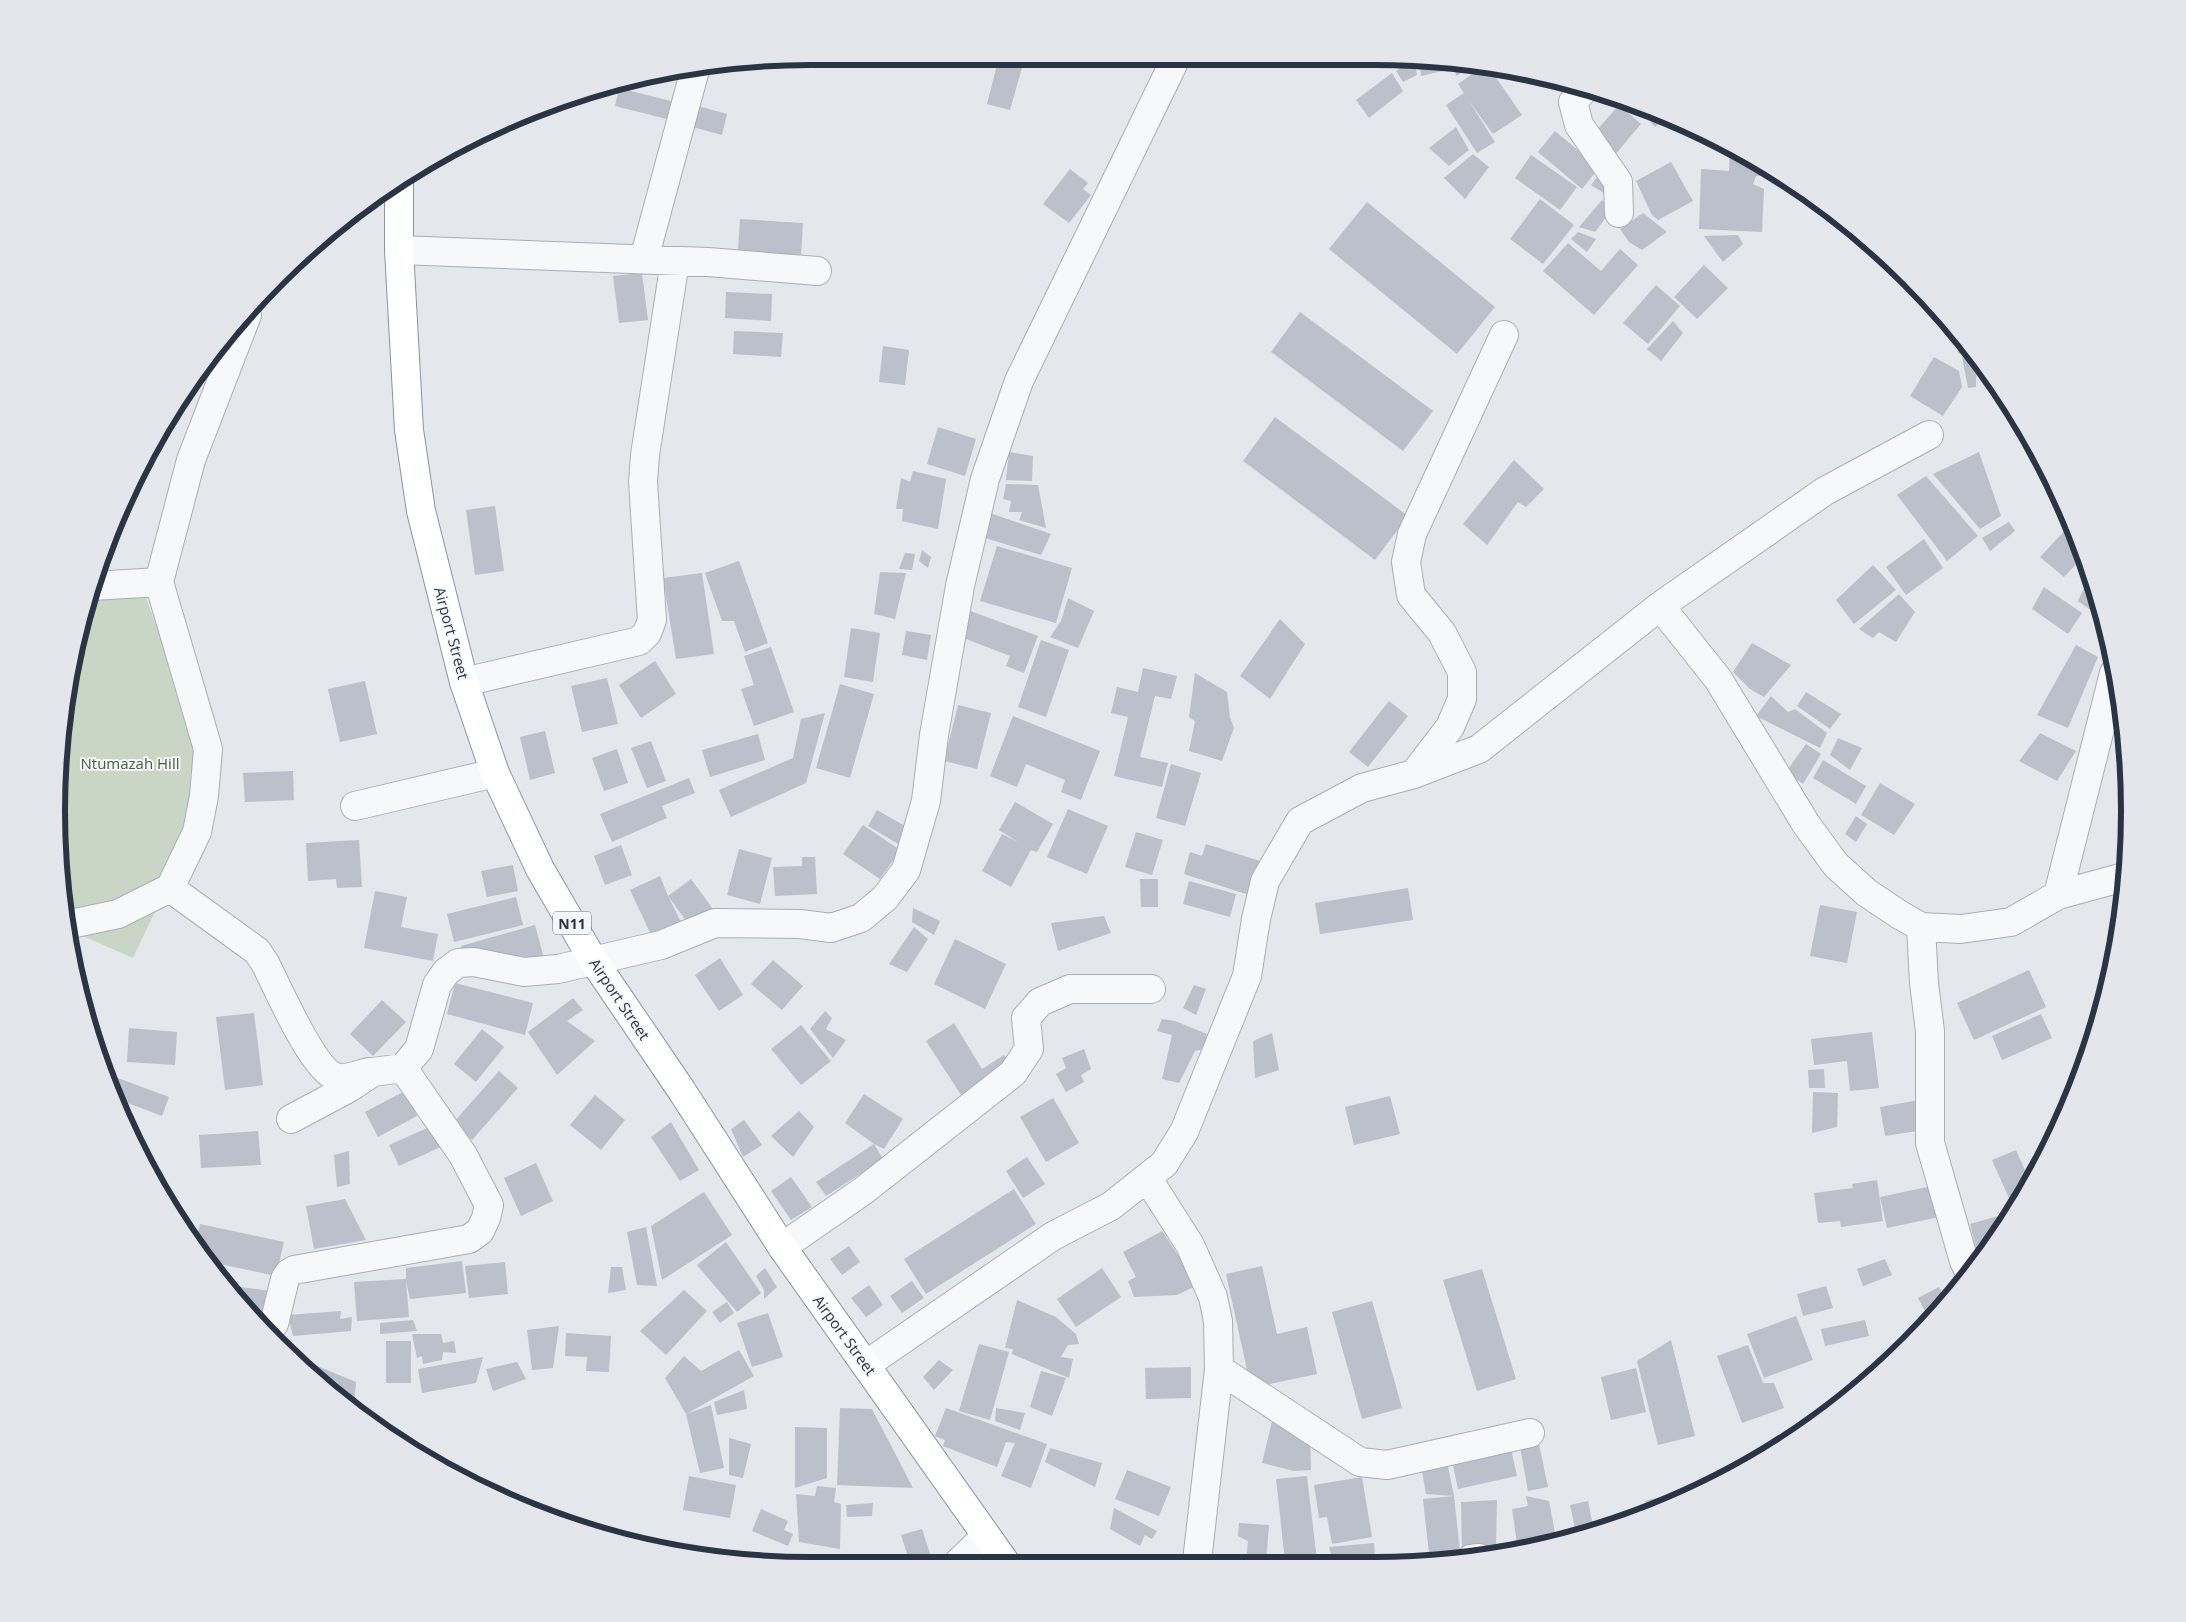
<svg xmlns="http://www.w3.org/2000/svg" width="2186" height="1622" viewBox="0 0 2186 1622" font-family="'Open Sans',sans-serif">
<rect width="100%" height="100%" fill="#e4e7ec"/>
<!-- green -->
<path fill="#c9d6c5" d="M141,584L204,755L193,832L133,958L67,929L58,861V762L71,663L91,588Z"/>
<!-- building -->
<path fill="#bbc0ca" d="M1419,58L1447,62V70L1421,76Z
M1414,59L1417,75L1403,82L1396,71Z
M998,61L1022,68L1010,110L987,104Z
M1453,63L1473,66L1456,76Z
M1482,67L1490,69L1522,115L1493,134L1469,101L1495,142L1477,153L1446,105L1464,93L1458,84Z
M1512,72L1517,73L1523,74L1513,78Z
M1392,73L1403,91L1369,118L1356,100Z
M619,88L671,101L667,119L615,106Z
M1636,104L1664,114L1668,116L1655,127Z
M1619,105L1641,124L1614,156L1591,137Z
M698,106L727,114L722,135L693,127Z
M1456,127L1469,150L1449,166L1429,148Z
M1555,131L1599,168L1582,189L1538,152Z
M1730,149L1767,169V176H1756L1753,184L1764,189L1762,232L1699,229L1701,169L1729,171Z
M1473,154L1489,167L1465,199L1444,178Z
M1531,155L1577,187L1560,210L1515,178Z
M1671,162L1693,201L1658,220L1652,215L1636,181Z
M1070,169L1088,183L1083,189L1091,195L1069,223L1043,204Z
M1601,172L1607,195L1591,185Z
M1540,199L1574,225L1543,264L1510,239Z
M1602,200L1611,211L1595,232L1579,227Z
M1367,202L1495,307L1457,354L1329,249Z
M1643,213L1667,232L1642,250L1629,242L1620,229Z
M740,219L803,223L801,255L738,251Z
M1578,232L1596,239L1587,252L1571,239Z
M1738,235L1743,244L1723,262L1704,236Z
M1568,243L1601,271L1620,249L1638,265L1594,315L1543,271Z
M1704,265L1728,288L1697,319L1674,297Z
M642,273L648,320L619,323L613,276Z
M1656,285L1680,306L1648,344L1623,323Z
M726,292L772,294L771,321L725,318Z
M1300,312L1433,411L1403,451L1271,352Z
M1673,321L1683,333L1661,361L1647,349Z
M734,331L783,333L781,357L733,354Z
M1961,337L1973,351L1958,354V338Z
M883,346L909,350L905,385L879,382Z
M1977,356L1976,387L1968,388L1962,357Z
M1934,357L1959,371L1962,387L1943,416L1910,396Z
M1275,417L1408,516L1375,560L1243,461Z
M938,427L976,439L965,476L927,464Z
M1009,452L1033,456L1032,481L1006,480Z
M1979,452L2001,516L1980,529L1933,474Z
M1514,460L1544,489L1526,507L1518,502L1487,545L1463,524Z
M913,471L946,479L938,529L902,521L903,509H896L901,478L910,482Z
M1926,476L1978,536L1947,561L1897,495Z
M1006,484L1038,485L1046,528L1019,520L1022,512H1009L1011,501L1003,499Z
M495,506L504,571L475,575L466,510Z
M990,513L1051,534L1041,555L985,538Z
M2009,522L2015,531L1990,551L1982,538Z
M2070,525L2082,558L2064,577L2040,557Z
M1924,539L1943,568L1906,595L1886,567Z
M997,546L1072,568L1056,623L980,601Z
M922,550L931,557L928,568L919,561Z
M905,553L915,554L912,570L899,569Z
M739,561L768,643L745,652L734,621H722L705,573Z
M1873,565L1896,590L1854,624L1836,600Z
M880,572L906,573L895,619L874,614Z
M702,573L714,654L676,659L663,578Z
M2089,577L2103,614L2101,618L2078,601Z
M2044,587L2082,613L2068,634L2032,609Z
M1899,594L1915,612L1896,642L1879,632L1873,638L1859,629Z
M1068,598L1094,611L1078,648L1050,637L1061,621Z
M965,609L1038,636L1024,673L1006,666L1010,656L956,635Z
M1280,619L1305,644L1270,699L1240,676Z
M851,628L880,633L873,682L844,677Z
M906,631L931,635L927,660L902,655Z
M1041,640L1069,650L1046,717L1018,707Z
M1752,643L1791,665L1764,697L1750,689L1733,672Z
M2076,645L2098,657L2068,728L2037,715Z
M771,647L794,712L754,726L741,689L754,685L744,656Z
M655,661L676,694L641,718L619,685Z
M1143,668L1177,676L1171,699L1155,696L1140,757L1168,763L1162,787L1114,776L1128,717L1111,713L1117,687L1138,692Z
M1195,673L1227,692L1230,717L1234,728L1222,761L1189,751L1195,721L1189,717Z
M607,678L618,724L582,732L571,686Z
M365,681L377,734L340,742L328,689Z
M840,684L874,694L850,778L816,768Z
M1806,692L1841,714L1830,729L1797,706Z
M1771,696L1788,712L1795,709L1827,733L1820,748L1756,716Z
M1389,701L1408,716L1368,767L1349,752Z
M958,705L991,713L977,769L944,761Z
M825,713L806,783L731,817L719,790L793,758L801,719Z
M1013,716L1100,751L1081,800L1061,792L1065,780L1026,764L1017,787L990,776Z
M545,731L555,773L530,780L520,737Z
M2040,733L2076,751L2057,781L2019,761Z
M758,734L765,760L710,777L702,750Z
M1838,738L1862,748L1850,770L1830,755Z
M651,741L666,781L647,788L631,748Z
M1806,744L1821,754L1803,784L1786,772Z
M617,749L628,783L604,791L592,758Z
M1823,760L1866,786L1856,804L1813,778Z
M1171,764L1201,773L1185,826L1156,818Z
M293,771L294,800L245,802L243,773Z
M689,778L695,793L662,806L667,818L612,842L600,814Z
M1880,783L1915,804L1894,835L1861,815Z
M1015,802L1053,824L1037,852L1031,850L1011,887L982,871L1002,834L1018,842L999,830Z
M1068,809L1108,826L1087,874L1047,857Z
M877,810L910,829L900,845L868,826Z
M1856,816L1867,824L1856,842L1845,834Z
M863,825L900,850L880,879L843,854Z
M1136,832L1163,840L1152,875L1125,867Z
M359,840L362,887L337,888L336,879L308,881L306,843Z
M1206,844L1260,861L1249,895L1184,874L1190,852L1202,856Z
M621,845L632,875L605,885L594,856Z
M739,849L772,858L760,904L727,895Z
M802,857H815L817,894L775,896L773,867L802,866Z
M513,865L518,891L487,897L481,871Z
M660,876L668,896L691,879L713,909L690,926L668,896L684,928L654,941L630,890Z
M1140,879H1158V907H1141Z
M1189,881L1236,894L1230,917L1183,904Z
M1408,888L1413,920L1320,934L1315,903Z
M375,891L407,897L401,927L438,934L433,961L364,948Z
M516,897L523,925L454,942L447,914Z
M1820,905L1857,912L1847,963L1810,956Z
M913,908L940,921L934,935L912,922Z
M1104,916L1111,933L1058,951L1051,923Z
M535,925L545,962L464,957L461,946Z
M914,927L928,939L907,972L889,964Z
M955,939L1006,964L985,1009L934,984Z
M720,958L743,995L719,1011L695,975Z
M773,960L803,986L782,1010L751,984Z
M2029,970L2046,1007L1974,1040L1957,1003Z
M455,983L533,1003L525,1035L447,1014Z
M1194,985L1206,989L1196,1015L1183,1008Z
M573,998L583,1010L567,1021L595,1041L557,1075L528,1032Z
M382,1000L406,1022L373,1056L350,1034Z
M825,1011L832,1018L826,1029L846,1040L833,1058L810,1029Z
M254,1013L263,1085L225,1090L216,1017Z
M2041,1014L2052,1038L2002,1060L1992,1036Z
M1162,1019L1175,1021L1207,1034L1204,1049L1195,1051L1179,1083L1162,1079L1172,1035L1157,1031Z
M954,1023L982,1069L1004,1055L1010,1063L961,1095L926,1041Z
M801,1025L831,1061L801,1085L771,1049Z
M129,1028L177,1032L175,1065L127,1062Z
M482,1029L504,1047L476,1082L454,1064Z
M1872,1032L1879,1088L1850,1091L1847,1061L1814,1065L1811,1039Z
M1272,1033L1279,1070L1255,1078L1253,1041Z
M1084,1049L1091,1069L1081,1075L1084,1082L1066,1092L1056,1074L1066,1068L1062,1058Z
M1824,1069L1825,1088H1809L1808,1070Z
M499,1071L518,1088L472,1140L453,1123Z
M115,1077L169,1097L162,1116L117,1099L114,1092Z
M405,1091L417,1116L378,1137L365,1112Z
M1813,1092L1838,1093L1837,1127L1812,1133Z
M864,1094L903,1119L884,1149L874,1144L845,1123Z
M595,1095L625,1120L601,1150L570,1125Z
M1390,1096L1400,1134L1354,1145L1345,1107Z
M1053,1098L1079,1143L1046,1162L1020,1117Z
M1919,1100L1924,1130L1885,1136L1880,1107Z
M799,1111L814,1127L793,1157L771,1136Z
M744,1120L762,1145L743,1157L731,1129Z
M671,1122L699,1170L680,1181L651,1137Z
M434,1125L443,1146L399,1166L389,1145Z
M258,1131L261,1165L201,1168L199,1135Z
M874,1144L883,1159L826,1196L816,1182Z
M2016,1150L2031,1184L2020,1201L2012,1205L1992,1160Z
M349,1151L350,1184L337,1187L334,1155Z
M1027,1157L1045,1184L1023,1198L1006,1171Z
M536,1163L553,1201L521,1216L504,1178Z
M791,1177L812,1207L791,1220L771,1191Z
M1877,1180L1883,1221L1841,1227L1840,1221L1818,1223L1814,1193L1853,1188L1852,1184Z
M1932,1186L1939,1217L1887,1228L1880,1197Z
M1014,1189L1036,1224L926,1294L904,1259Z
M704,1192L732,1235L662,1280L651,1226Z
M345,1199L366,1240L314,1249L306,1206Z
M2012,1212L1989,1244L1976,1248L1970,1224Z
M200,1224L284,1242L276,1276L206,1261L195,1245Z
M646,1227L657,1286L637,1285L627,1232Z
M1162,1231L1198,1285L1177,1295L1134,1297L1128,1281L1136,1277L1123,1252Z
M726,1242L761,1293L737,1312L697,1265Z
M849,1246L860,1262L842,1275L830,1259Z
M1885,1259L1892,1275L1863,1286L1857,1269Z
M462,1261L466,1293L410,1299L406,1281L409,1317L357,1321L354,1282L406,1279V1268Z
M505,1262L508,1294L469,1298L465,1266Z
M1262,1266L1277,1334L1307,1327L1317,1374L1251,1388L1226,1274Z
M611,1267H622L626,1290L608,1293Z
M765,1268L777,1287L764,1299V1290L756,1276Z
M1102,1268L1121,1297L1076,1327L1057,1299Z
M1482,1269L1516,1379L1477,1391L1443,1280Z
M912,1281L924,1298L902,1313L890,1296Z
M226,1285L271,1291L267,1318L256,1317Z
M869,1285L883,1305L866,1317L851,1298Z
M1826,1286L1833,1308L1803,1316L1797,1294Z
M1939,1287L1946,1300L1950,1298L1932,1318L1929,1312L1926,1313L1918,1298Z
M684,1290L707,1311L666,1355L640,1331Z
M1017,1300L1056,1317L1076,1334L1079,1344L1068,1345L1061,1357L1073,1359L1069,1378L1012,1354L1013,1349L1005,1348Z
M1372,1301L1402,1408L1362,1419L1332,1312Z
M727,1302L734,1313L720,1323L712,1312Z
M341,1311L340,1319L352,1317L351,1331L293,1336L288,1315Z
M768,1313L783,1357L752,1367L737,1323Z
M1796,1316L1813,1360L1764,1378L1747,1334Z
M413,1320L417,1331L380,1334V1323Z
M1865,1320L1869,1336L1825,1346L1821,1329Z
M559,1326L553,1368L532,1370L527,1330Z
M566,1333L611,1336L609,1372L586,1371L587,1357L565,1356Z
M412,1334H441L443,1343L454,1341L456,1353L443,1352L442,1360L423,1364L422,1356L417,1358Z
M1671,1340L1695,1436L1658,1445L1637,1361Z
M386,1341H411V1383H386Z
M979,1344L1009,1352L990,1420L959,1411Z
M1748,1345L1763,1383H1774L1784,1408L1742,1423L1717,1356Z
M739,1350L754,1376L686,1414L665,1378L684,1356L701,1371Z
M483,1357L476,1383L422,1393L418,1369Z
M939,1360L953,1370L934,1390L923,1377Z
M517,1362L526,1379L493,1391L486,1369Z
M315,1365L356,1382L354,1405H350L313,1378Z
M1191,1367V1398L1146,1399L1145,1368Z
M1636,1368L1646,1412L1611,1420L1601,1377Z
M1041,1371L1066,1378L1052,1416L1030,1407Z
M744,1390L747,1409L717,1415L714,1402Z
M711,1405L724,1468L700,1473L686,1414Z
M840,1408L872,1409L913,1488L837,1485Z
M946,1408L1047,1444L1031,1488L1001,1476L1015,1443L1006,1442L997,1467L943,1446L945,1440L935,1436Z
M996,1408L1025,1413L1020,1430L995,1421Z
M1274,1413L1310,1436L1311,1470L1294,1471L1262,1463Z
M795,1427L827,1428V1478L795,1488Z
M729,1438L751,1444L743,1478L729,1475Z
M1510,1444L1517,1476L1458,1489L1451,1456Z
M1539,1444L1548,1487L1528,1491L1520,1447Z
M1050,1448L1102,1463L1095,1487L1045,1462Z
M1447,1462L1454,1496L1426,1494L1421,1466Z
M1127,1470L1171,1487L1159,1516L1115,1499Z
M689,1476L736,1485L730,1518L683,1510Z
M1307,1476L1317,1560L1285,1561L1276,1479Z
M1362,1477L1372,1537L1332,1544L1327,1517L1319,1518L1314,1485Z
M817,1486L836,1488L834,1502L841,1504L840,1549L799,1542L796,1494L815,1496Z
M1691,1489L1693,1494L1648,1514L1645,1501Z
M1454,1496L1460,1551L1429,1554L1423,1499Z
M1526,1496L1549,1501L1556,1538L1517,1544L1512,1509L1528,1506Z
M1497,1500L1496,1546L1462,1549L1461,1502Z
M1588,1501L1592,1521L1607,1523L1606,1528L1577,1538L1570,1505Z
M873,1503L872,1516L847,1517L846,1505Z
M1114,1508L1157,1531L1152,1539L1145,1535L1140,1546L1110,1529Z
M761,1509L788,1521L784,1530L793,1534L788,1546L752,1531Z
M1239,1523L1269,1525L1266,1561H1246L1248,1541L1238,1536Z
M922,1529L933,1563H910L901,1535Z
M1374,1543L1375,1560H1333L1329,1547Z
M822,1554L844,1558L843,1564H820Z"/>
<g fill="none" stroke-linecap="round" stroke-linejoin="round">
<!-- minor casing -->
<g stroke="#a9aeb7" stroke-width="30">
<path id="minor" d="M1586,87L1573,102L1579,125L1618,182L1619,213
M399,250L708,262L817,271
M644,259L696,66
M159,582L191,460L247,315
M1660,606L1825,491L1929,435
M464,682L639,641L647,633L652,620L643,482L645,455L675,261
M1414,774L1450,727L1462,699V672L1442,633L1411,595L1406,562L1412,534L1504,335
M355,806L495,773
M170,888L257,951L265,963C277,986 314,1074 339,1078C348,1079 360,1074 369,1072
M2058,895L2114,673
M66,925L118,914L170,888L197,832L204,796L208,749L159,582L92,586
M1921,927L1924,983L1930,1031V1143L1964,1261L1969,1271
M291,1119L349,1088L373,1072L403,1068L419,1049L437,985L446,972L458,963L474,962L524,972L558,969L661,945L715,923L800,924L831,928L861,918L885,898L906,870L926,801L934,735L960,586L985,479L1019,381L1175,60
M1148,1179L1190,1245L1213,1297L1218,1321L1219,1369L1197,1561
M782,1247L863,1191L1013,1073L1029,1049L1026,1018L1040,1002L1070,989H1151
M268,1330L274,1324L285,1279L289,1273L294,1270L469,1239L480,1231L486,1218L489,1205L463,1155L403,1068
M867,1364L1053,1236L1111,1206L1164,1164L1184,1132L1247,976L1256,919L1265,881L1300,821L1362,788L1414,774L1479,749L1660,606L1718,679L1806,824L1836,865L1867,893L1900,915L1921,927L1961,929L2011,922L2058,895L2124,877
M1219,1369L1360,1462L1387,1465L1530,1433
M1471,1559L1479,1558
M958,1563L986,1536"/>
</g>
<!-- highway casing -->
<g stroke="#8b94a3" stroke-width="30">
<path id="highway" d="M399,180V250L409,430L421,511L464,682L495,773L540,869L593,960L682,1091L782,1247L1005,1562"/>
</g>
<!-- minor -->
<use href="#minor" stroke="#f7f8fa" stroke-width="28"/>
<!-- highway -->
<use href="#highway" stroke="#fff" stroke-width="28"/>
</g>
<g text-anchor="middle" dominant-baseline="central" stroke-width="4" stroke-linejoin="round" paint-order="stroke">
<!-- shield labels -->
<rect fill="#f4f6f9" stroke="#676e7b" stroke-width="1" x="553" y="911.5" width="38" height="23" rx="4"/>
<g font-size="14" font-weight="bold" fill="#2b3445">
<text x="572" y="923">N11</text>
</g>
<!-- street labels -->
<g font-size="15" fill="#2b3445" stroke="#f4f6f9">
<text transform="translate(452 633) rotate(75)">Airport Street</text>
<text transform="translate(620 999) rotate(56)">Airport Street</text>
<text transform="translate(845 1335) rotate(54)">Airport Street</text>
</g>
<!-- park labels -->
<g font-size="15" fill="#3f6138" stroke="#f4f6f9">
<text x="130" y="763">Ntumazah Hill</text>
</g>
</g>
<!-- crop -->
<path d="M0 0H2186V1622H0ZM811 65H1375A746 746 0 0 1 2121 811V811A746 746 0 0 1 1375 1557H811A746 746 0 0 1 65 811V811A746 746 0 0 1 811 65Z" fill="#e4e6eb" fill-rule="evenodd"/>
<path fill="none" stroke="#2b3445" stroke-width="6" d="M811 65H1375A746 746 0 0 1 2121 811V811A746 746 0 0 1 1375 1557H811A746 746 0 0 1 65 811V811A746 746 0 0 1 811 65Z"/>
</svg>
